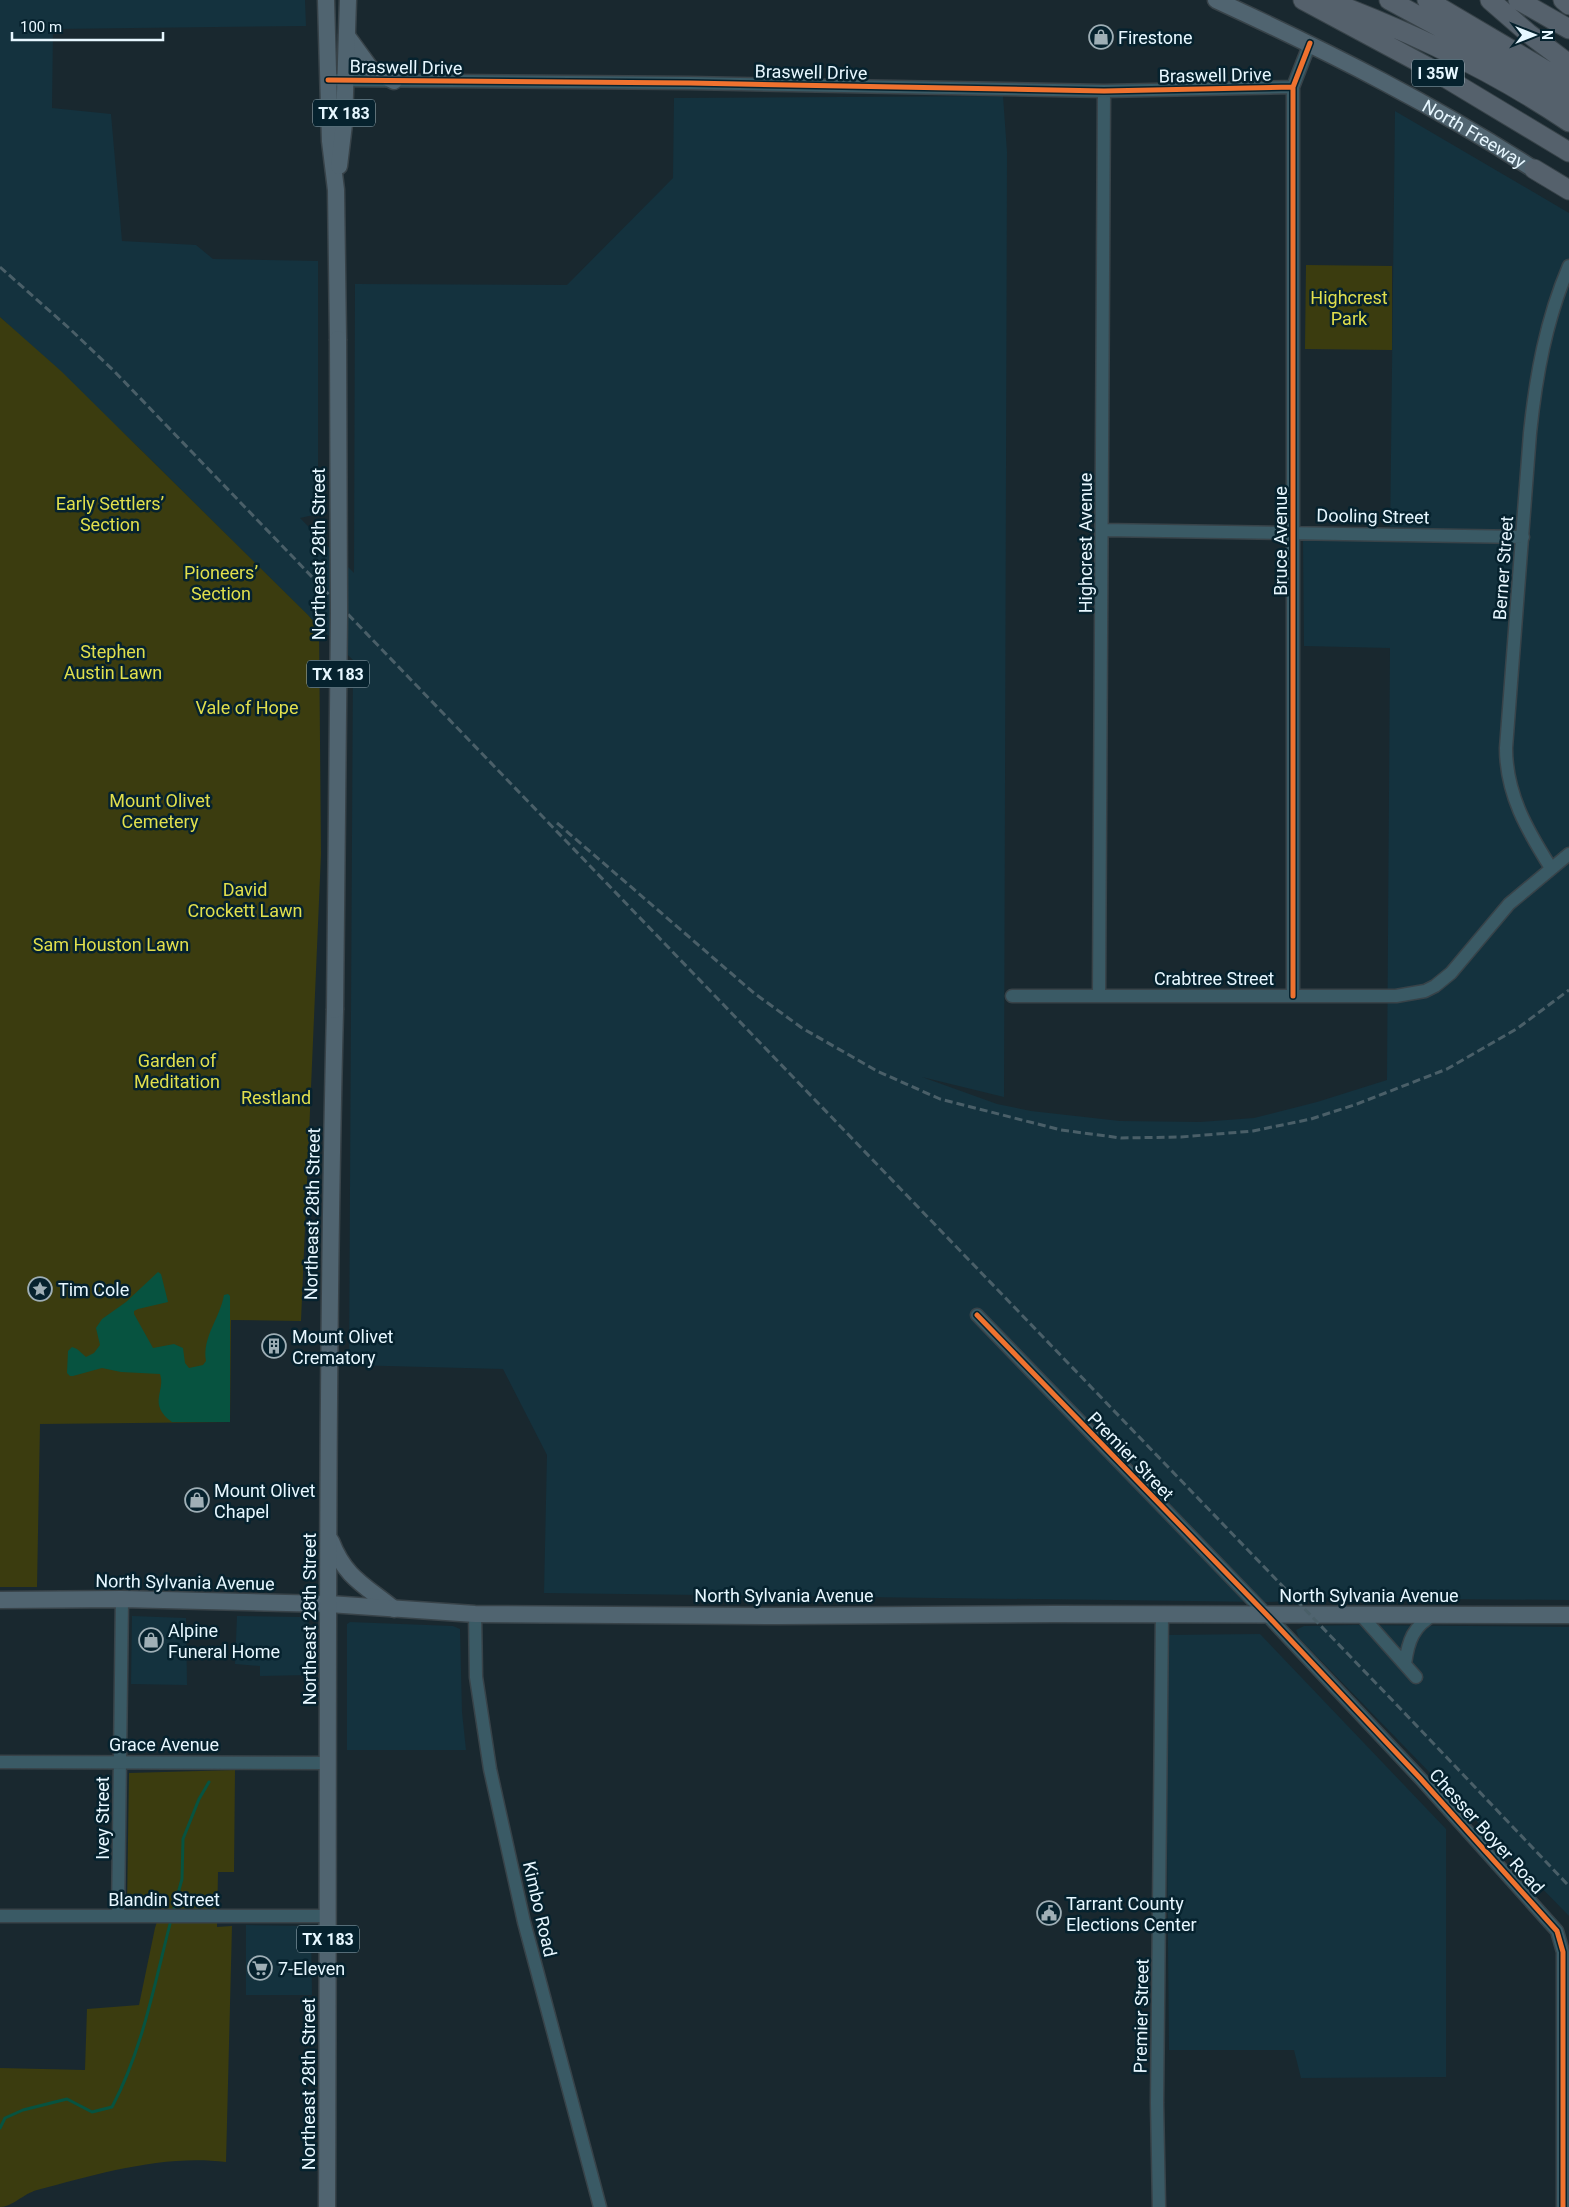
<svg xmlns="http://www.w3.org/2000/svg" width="1569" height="2207" viewBox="0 0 1569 2207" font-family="Roboto,sans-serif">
<rect width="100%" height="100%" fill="#19282f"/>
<!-- built -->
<path fill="#14323e" d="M0,0H305L306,26L53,29L52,108L111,114L122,241L196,245L213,259L318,261V514L300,518L354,573L355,284L567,285L673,178L674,98L1003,96L1007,152L1004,1097L922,1077L997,1104L1031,1111L1120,1121L1200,1122L1254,1118L1317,1102L1387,1080L1390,648L1304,646L1303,540L1390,541L1395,111L1569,213V1600L1332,1598L1269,1602L544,1593L547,1455L503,1369L349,1365L353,660L137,446L0,317Z
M132,1616L186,1618L187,1685L131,1684Z
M237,1616L301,1617L311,1625L310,1675L260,1676V1666L235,1664Z
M350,1622L453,1626L460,1629L462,1712L466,1750H347V1624Z
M1355,1625L1569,1627V1916L1299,1638L1296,1630L1304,1626Z
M1260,1634L1446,1829V2077L1301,2078L1294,2050H1169L1165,1635Z
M246,1925L307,1926L311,1929L312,1995H246Z"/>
<!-- green -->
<path fill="#3b3c0f" d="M1306,265L1392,266V350L1305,349Z
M0,317L61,371L308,615L319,628L321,854L301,1321L231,1320L230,1422L40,1424L37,1587H0Z
M235,1770L234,1872H218L217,1927L232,1926L226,2162C164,2154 97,2174 37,2190C23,2194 12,2207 0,2207V2068L85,2070L87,2009L139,2005L155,1928L161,1909L127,1906L129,1773Z"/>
<!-- water -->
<path fill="#075340" d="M158,1272L161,1274L168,1302L138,1309L134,1311V1314L153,1348L174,1344L183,1348L185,1363L189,1368L203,1365L206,1361C202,1337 220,1318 224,1295L228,1294L230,1296V1422H172C147,1404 166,1391 160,1374L121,1372L102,1368L73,1376H70L67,1373L68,1351L72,1347L77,1349L86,1357L94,1353L100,1345L96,1328L102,1319L126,1302Z"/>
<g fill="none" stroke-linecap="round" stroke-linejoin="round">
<!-- stream -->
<path stroke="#075340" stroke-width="3" d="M174,1908L182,1879L183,1839L199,1799L209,1782
M0,2128L5,2118L23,2110L67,2099L92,2112L112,2107C142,2051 154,1986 170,1924"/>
<!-- minor casing -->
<g stroke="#384349" stroke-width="15">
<path id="minor" d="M338,80L690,83L1104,91L1293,87
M1103,530L1523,537
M1551,868C1527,830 1506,794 1506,748L1530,433C1536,375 1546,320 1569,266
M1012,996H1396L1425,991L1435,986L1451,973L1509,904L1569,854
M1099,996L1104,91
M1293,996V87L1310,43
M977,1315L1267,1615L1420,1778L1557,1931L1563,1952V2207
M475,1614L476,1677L490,1769L524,1922L600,2207
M1360,1614L1416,1677
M1405,1664C1408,1641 1413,1626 1435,1614
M0,1762L329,1763
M0,1916H328
M118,1916L122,1599
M1159,2207L1157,2103L1162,1615"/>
</g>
<!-- major casing -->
<g stroke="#384349" stroke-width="19">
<g id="major">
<path d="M326,0L330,141L336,190L338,339"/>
<path id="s1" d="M1216,0C1329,52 1439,107 1544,176"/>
<path d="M347,36L371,69L394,81"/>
<path d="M339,166L344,124L348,0"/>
<path d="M331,1541C345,1578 366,1586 394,1609"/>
<path d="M0,1600L122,1599L329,1604L475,1614L780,1616L1054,1614L1569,1615"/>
<path d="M327,2207C329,1808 325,1409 335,1010"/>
</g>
</g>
<!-- highway casing -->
<g stroke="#384349" stroke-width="21">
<path id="highway" d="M1303,0L1426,66L1569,152
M1326,0C1411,32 1494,71 1569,122
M1389,0L1450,33L1569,102
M1427,0L1569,84
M1490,0L1528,33L1569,64
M1518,0L1569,29
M1563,0L1569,5
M1534,169L1569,190"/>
</g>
<!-- minor -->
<use href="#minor" stroke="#3a5a65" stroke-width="12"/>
<!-- major -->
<use href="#major" stroke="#506470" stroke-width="16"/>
<!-- highway -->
<use href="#highway" stroke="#55616c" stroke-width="19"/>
<!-- rail -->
<path stroke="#4a5f68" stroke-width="3" stroke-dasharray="8 4" stroke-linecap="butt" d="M0,267L70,329L115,372L1395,1703L1569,1886
M557,823L754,993L802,1028L877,1071L940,1099L1061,1130L1121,1138L1181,1137L1253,1131L1311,1119L1357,1104L1447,1069L1518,1028L1569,990"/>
<!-- major-bridge casing -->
<g stroke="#384349" stroke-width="19" stroke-linecap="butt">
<path id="major-bridge" d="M335,1010L339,613L338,339"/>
</g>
<!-- major-bridge -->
<use href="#major-bridge" stroke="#506470" stroke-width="16"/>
<!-- cycleway casing -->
<g stroke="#06222e" stroke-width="8">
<path id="cycleway" d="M328,80L690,83L1104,91L1293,87
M1293,996V87L1310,43
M977,1315L1267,1615L1420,1778L1557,1931L1563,1952V2207"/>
</g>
<!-- cycleway -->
<use href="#cycleway" stroke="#ef722f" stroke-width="5"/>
</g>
<!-- icons -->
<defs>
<g id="shop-ring" transform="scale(1.25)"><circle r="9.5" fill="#06222e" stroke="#9fafb6" stroke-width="1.5"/><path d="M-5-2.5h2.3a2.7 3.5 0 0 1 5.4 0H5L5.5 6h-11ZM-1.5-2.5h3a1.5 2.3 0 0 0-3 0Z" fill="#9fafb6"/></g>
<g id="sight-ring" transform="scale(1.25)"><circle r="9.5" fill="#06222e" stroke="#9fafb6" stroke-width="1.5"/><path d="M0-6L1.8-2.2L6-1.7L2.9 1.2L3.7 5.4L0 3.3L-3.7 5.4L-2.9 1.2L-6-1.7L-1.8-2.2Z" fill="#9fafb6"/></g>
<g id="building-ring" transform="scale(1.25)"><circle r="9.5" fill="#06222e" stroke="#9fafb6" stroke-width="1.5"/><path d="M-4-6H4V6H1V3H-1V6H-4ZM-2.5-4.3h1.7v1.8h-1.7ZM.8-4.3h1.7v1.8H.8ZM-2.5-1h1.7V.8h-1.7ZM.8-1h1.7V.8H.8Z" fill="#9fafb6"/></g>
<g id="civic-ring" transform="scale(1.25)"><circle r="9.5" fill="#06222e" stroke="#9fafb6" stroke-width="1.5"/><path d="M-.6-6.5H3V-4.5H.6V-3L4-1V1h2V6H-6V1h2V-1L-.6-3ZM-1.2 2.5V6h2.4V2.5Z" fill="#9fafb6"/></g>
<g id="supermarket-ring" transform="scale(1.25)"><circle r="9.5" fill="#06222e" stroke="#9fafb6" stroke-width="1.5"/><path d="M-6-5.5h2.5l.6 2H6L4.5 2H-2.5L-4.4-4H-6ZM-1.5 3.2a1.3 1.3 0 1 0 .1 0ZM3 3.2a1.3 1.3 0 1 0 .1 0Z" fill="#9fafb6"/></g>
</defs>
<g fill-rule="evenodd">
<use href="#shop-ring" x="1101" y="37"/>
<use href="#sight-ring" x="40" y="1289"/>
<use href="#building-ring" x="274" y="1346"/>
<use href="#shop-ring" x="197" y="1500"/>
<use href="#shop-ring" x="151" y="1640"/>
<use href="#civic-ring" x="1049" y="1913"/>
<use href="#supermarket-ring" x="260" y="1968"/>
</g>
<g text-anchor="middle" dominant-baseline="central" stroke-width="5" stroke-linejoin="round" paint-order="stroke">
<!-- shield labels -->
<g fill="#06222e" stroke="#a4b7c0" stroke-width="1">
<rect x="1412" y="59.5" width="52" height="27" rx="4"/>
<rect x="313" y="99.5" width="62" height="27" rx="4"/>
<rect x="307" y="660.5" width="62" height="27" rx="4"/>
<rect x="297" y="1925.5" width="62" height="27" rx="4"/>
</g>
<g font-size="16" font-weight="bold" fill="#e7f7ff">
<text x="1438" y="73">I 35W</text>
<text x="344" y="113">TX 183</text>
<text x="338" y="674">TX 183</text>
<text x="328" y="1939">TX 183</text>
</g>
<!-- poi labels -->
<g font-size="18" fill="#e7f7ff" stroke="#06222e" text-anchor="start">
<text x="1118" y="37">Firestone</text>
<text x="58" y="1289">Tim Cole</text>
<text x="292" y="1336">Mount Olivet<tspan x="292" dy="21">Crematory</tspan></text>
<text x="214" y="1490">Mount Olivet<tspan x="214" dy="21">Chapel</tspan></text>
<text x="168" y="1630">Alpine<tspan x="168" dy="21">Funeral Home</tspan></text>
<text x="1066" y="1903">Tarrant County<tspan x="1066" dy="21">Elections Center</tspan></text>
<text x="278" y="1968">7-Eleven</text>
</g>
<!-- street labels -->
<g font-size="18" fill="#e7f7ff" stroke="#06222e">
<text transform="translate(406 67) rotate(1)">Braswell Drive</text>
<text transform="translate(811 72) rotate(1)">Braswell Drive</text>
<text transform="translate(1215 75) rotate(-1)">Braswell Drive</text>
<text stroke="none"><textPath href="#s1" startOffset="291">North Freeway</textPath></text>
<text transform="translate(1373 516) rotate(1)">Dooling Street</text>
<text transform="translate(1280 541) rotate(-90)">Bruce Avenue</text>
<text transform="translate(1085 543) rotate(-90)">Highcrest Avenue</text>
<text transform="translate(318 554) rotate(-90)">Northeast 28th Street</text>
<text transform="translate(1503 568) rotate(-86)">Berner Street</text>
<text x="1214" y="978">Crabtree Street</text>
<text transform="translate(312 1214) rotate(-89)">Northeast 28th Street</text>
<text transform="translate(1131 1456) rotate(46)">Premier Street</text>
<text transform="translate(185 1582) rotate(1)">North Sylvania Avenue</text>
<text x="784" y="1595">North Sylvania Avenue</text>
<text x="1369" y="1595">North Sylvania Avenue</text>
<text transform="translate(309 1619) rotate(-90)">Northeast 28th Street</text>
<text x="164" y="1744">Grace Avenue</text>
<text transform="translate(102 1818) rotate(-90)">Ivey Street</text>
<text transform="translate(1487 1831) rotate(48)">Chesser Boyer Road</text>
<text x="164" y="1899">Blandin Street</text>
<text transform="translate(540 1909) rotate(77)">Kimbo Road</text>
<text transform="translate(1141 2016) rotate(-89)">Premier Street</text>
<text transform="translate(308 2084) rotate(-90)">Northeast 28th Street</text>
</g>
<!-- park labels -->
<g font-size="18" fill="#e1df4c" stroke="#06222e">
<text x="1349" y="297">Highcrest<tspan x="1349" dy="21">Park</tspan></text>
<text x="110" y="503">Early Settlers’<tspan x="110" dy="21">Section</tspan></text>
<text x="221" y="572">Pioneers’<tspan x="221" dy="21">Section</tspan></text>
<text x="113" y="651">Stephen<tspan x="113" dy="21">Austin Lawn</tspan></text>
<text x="247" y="707">Vale of Hope</text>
<text x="160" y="800">Mount Olivet<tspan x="160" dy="21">Cemetery</tspan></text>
<text x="245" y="889">David<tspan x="245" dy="21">Crockett Lawn</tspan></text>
<text x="111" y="944">Sam Houston Lawn</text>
<text x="177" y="1060">Garden of<tspan x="177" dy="21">Meditation</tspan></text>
<text x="276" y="1097">Restland</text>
</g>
</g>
<!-- north arrow -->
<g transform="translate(1534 35) rotate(90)" stroke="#06222e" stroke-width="4" paint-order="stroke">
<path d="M0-4L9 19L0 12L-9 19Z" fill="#e7f7ff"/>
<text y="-8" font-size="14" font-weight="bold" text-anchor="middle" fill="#e7f7ff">N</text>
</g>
<!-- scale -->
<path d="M12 32v8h151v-8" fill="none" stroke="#e7f7ff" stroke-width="2.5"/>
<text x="20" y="32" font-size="15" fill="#e7f7ff" stroke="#06222e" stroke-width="4" paint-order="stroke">100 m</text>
</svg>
